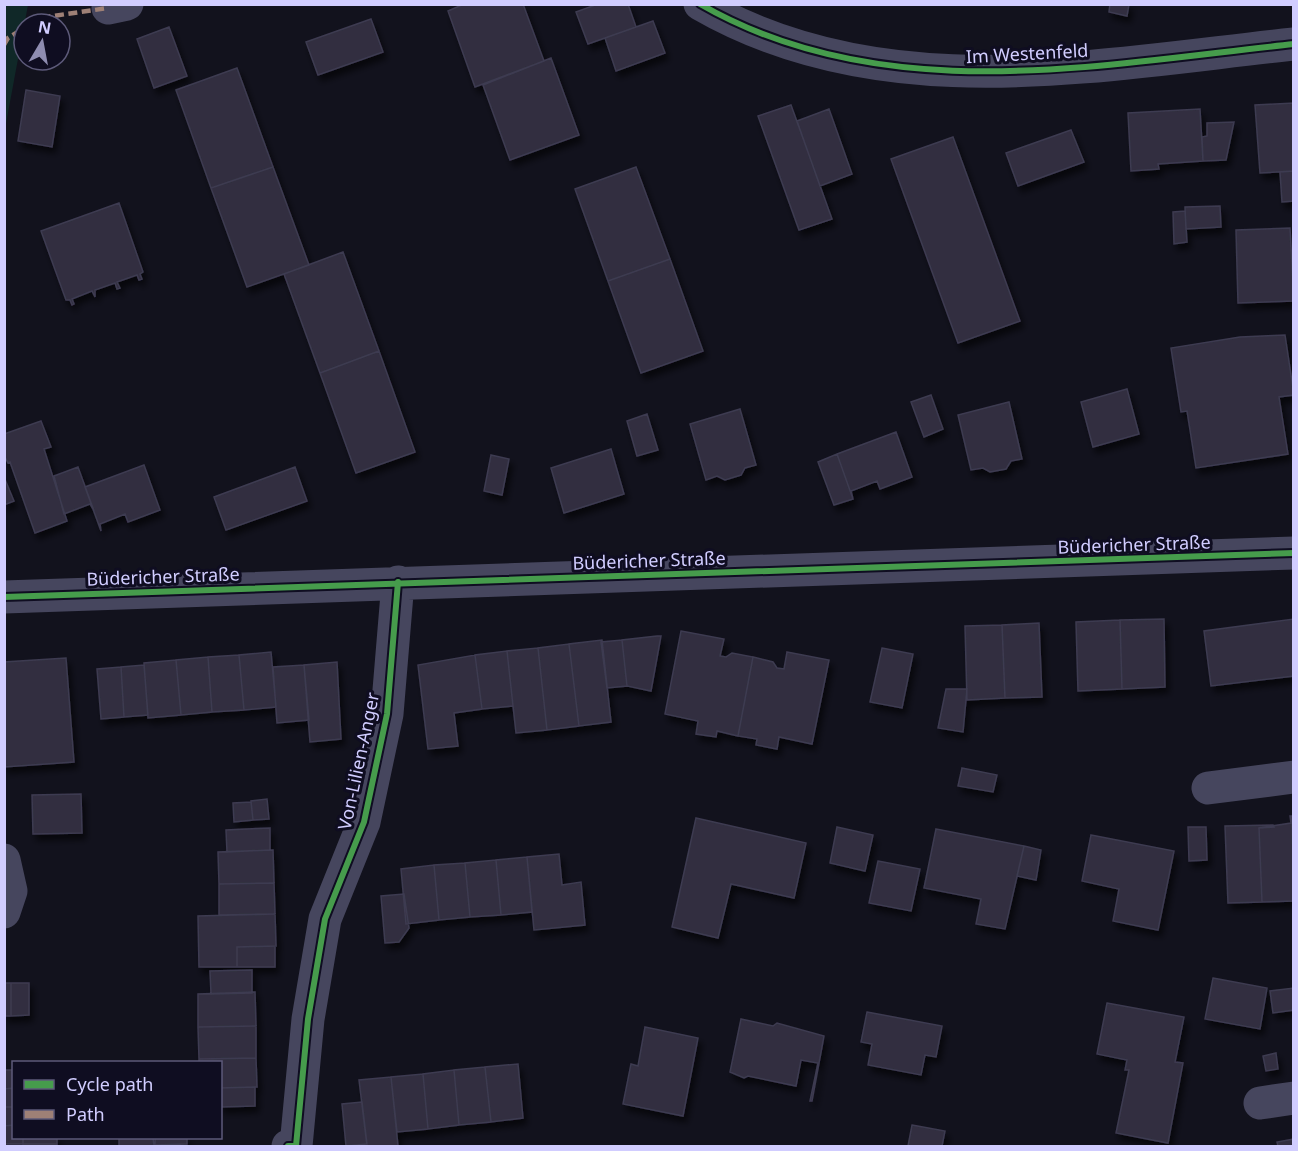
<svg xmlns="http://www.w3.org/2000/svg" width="1298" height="1151" viewBox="0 0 1298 1151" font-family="'Noto Sans',sans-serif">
<defs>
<filter id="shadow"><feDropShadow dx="3.5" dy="6" stdDeviation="3" flood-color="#0009"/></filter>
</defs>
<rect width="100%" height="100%" fill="#12121d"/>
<!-- green -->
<path fill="#102828" d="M5,4L28,5L5,129L4,5Z"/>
<!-- building -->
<path fill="#302f3f" stroke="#3e3b51" stroke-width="1.5" filter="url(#shadow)" d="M464,4H523L544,61L475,87L448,11Z
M598,4H628L636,27L588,44L576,12Z
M1110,4H1129L1127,16L1109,12Z
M371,19L383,52L318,75L306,42Z
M653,21L665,53L616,71L605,38Z
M169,27L187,76L154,88L137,39Z
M551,58L579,135L510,160L483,85Z
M237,68L273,167L211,188L176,90Z
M26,90L60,96L52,147L18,141Z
M1294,103V171L1260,173L1255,105Z
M791,105L832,219L799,230L758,116Z
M829,109L852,174L820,186L797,121Z
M1200,109L1203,161L1158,164L1159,169L1131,171L1128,113Z
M1234,122L1226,160L1203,161L1202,137L1207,136V123Z
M1071,130L1084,162L1018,186L1006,153Z
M953,137L1020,321L958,343L891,159Z
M273,167L309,265L247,287L211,188Z
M636,167L670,259L608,281L575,189Z
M1294,171V201L1282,202L1280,172Z
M119,203L143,272L140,274L142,279L139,280L137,275L117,282L120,288L117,289L115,283L95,290V297L92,291L72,299L74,304L72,305L70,300H66L41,231Z
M1220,206L1221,227L1186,229L1185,207Z
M1185,211L1187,242L1174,244L1173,212Z
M1290,228L1294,301L1238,303L1236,230Z
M343,252L379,351L320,373L284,274Z
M670,259L703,351L641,373L608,281Z
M1285,335L1294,395L1279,397L1288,454L1196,468L1187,411L1181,412L1171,348L1240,337Z
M379,351L415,452L356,473L320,373Z
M1127,389L1139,434L1093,447L1081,402Z
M931,395L943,429L924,437L911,402Z
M1009,402L1022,459L1011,461L1006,469L990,472L983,468L971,470L958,415Z
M740,409L756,465L745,468L741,475L725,480L717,476L706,480L690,424Z
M647,414L658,450L637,456L627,421Z
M41,421L51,447L44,449L67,521L35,533L10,462L8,463L4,455V434Z
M896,432L912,477L880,489L877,481L851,491L853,499L837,454Z
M611,449L624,494L564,513L551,468Z
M837,454L853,499L834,505L818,462Z
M491,455L509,459L502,495L484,491Z
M144,465L160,510L128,522L125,514L100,524L101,531L85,487Z
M78,467L94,511L90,504L64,514L54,476Z
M295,467L307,501L226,530L214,497Z
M4,477L14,501L4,505Z
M1164,619L1165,687L1122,689L1120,620Z
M1294,619V676L1211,686L1204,631Z
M1120,620L1122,689L1078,691L1076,622Z
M1039,623L1042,697L1005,698L1002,625Z
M1002,625L1005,698L967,700L965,626Z
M681,631L724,639L720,656L726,657L732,653L753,657L738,736L717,731L716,737L696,734L698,721L665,714Z
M657,636H661L651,691L627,686L622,640Z
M602,640L611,722L579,726L569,644Z
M622,640L627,686L607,688L601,642Z
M569,644L579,726L547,730L538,648Z
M538,648L547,730L516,733L507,651Z
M882,648L913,654L902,708L870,702Z
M507,651L513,706L482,709L475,655Z
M271,652L276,707L244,710L239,655Z
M787,652L829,660L812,744L779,737L777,749L756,745L757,739L738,736L753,657L773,662L777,668L784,669Z
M239,655L244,710L212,712L208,657Z
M475,655L482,709L454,713L458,746L428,749L418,665Z
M208,657L212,712L181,715L176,660Z
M66,658L74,762L4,767V662Z
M176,660L181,715L148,718L144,663Z
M337,662L341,739L310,742L304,665Z
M144,665L148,715L124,717L121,667Z
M304,665L309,720L277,723L273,667Z
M121,667L124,717L101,719L97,669Z
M946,689H967L963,732L938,728Z
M962,768L997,775L993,792L958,786Z
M81,794L82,833L33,834L32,795Z
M267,799L269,819L253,820L251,801Z
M251,802L253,820L234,822L233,803Z
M1290,816H1292L1294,901L1262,902L1259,828L1291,823Z
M696,818L806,843L794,898L731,884L718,938L672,927Z
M1273,825L1274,827L1259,828L1262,902L1228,903L1225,826Z
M837,827L873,835L865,871L830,863Z
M1188,827H1206L1207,860L1189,861Z
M270,828V850L227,852L226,830Z
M936,829L1024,846L1005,929L976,924L981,899L924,888Z
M1091,835L1174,851L1158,930L1113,921L1119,889L1082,881Z
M1024,846L1041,850L1036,880L1017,876Z
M273,850L274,883L219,884L218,852Z
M559,854L562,885L581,882L585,925L534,930L527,857Z
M527,857L532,912L501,915L496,860Z
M496,860L501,915L470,917L465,863Z
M878,861L920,869L911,911L869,903Z
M465,863L470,917L439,920L434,865Z
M434,865L439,920L406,924L401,869Z
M274,883L275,914L219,915V884Z
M404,894L409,928L399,942L385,943L381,896Z
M275,914L276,946L237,947V967H199L198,916Z
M275,946V967H237V947Z
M252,970V993L211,994L210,971Z
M1213,978L1267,988L1260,1029L1205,1019Z
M4,983H11V1016H4Z
M11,983H29V1015L11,1016Z
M1294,988V1010L1273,1013L1270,991Z
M255,992L256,1026L198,1027V994Z
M1107,1003L1184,1017L1175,1062L1183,1063L1168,1143L1116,1133L1129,1070H1125L1127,1060L1097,1054Z
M867,1012L942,1026L936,1057L925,1055L921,1075L868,1065L872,1044L861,1042Z
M741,1019L773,1026L777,1023L824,1036L812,1101H810L818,1063L801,1060L796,1086L748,1076L744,1078L730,1072Z
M256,1026V1058L199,1059L198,1027Z
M645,1027L698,1038L683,1116L623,1104L631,1064L638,1066Z
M1276,1053L1278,1069L1266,1071L1263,1056Z
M256,1058L257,1087H255L220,1088V1062H199V1059Z
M518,1064L523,1118L491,1122L485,1067Z
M485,1067L491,1122L459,1125L454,1070Z
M4,1070H14V1088L4,1089Z
M454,1070L459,1125L428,1129L423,1074Z
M423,1074L428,1129L397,1132L391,1077Z
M391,1077L398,1146H367L359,1080Z
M255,1087V1106L220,1107V1088Z
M14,1088V1107H4V1089Z
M362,1102L367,1144L346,1146L342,1104Z
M4,1107H14V1125L4,1126Z
M14,1125V1138H23V1144H4V1126Z
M912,1125L945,1131L942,1146H908Z
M23,1138H57V1144H23Z
M119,1138H153L154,1146H119Z
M155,1138H187V1144L155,1145Z
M1294,1139V1146H1278L1277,1142Z
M23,1144H57V1146H23Z"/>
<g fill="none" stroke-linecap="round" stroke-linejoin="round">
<!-- street -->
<path stroke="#46465e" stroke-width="33" d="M700,4C882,109 1096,65 1294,44
M108,8L127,4
M4,597L1294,553
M1208,788L1294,777
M4,860L11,891L4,912
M1260,1103L1294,1098
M288,1146H296L308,1019L325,919L364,822L387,714L398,582"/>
<!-- quiet -->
<path stroke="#9e8076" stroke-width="4.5" stroke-dasharray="9 4.5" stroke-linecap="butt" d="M30,24L39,18L108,8
M4,45L8,38L24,28"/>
<!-- cycleway casing -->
<g stroke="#0f0d21" stroke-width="10">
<path id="cycleway" d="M700,4C882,109 1096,65 1294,44
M4,597L1294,553
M288,1146H296L308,1019L325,919L364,822L387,714L398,582"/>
</g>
<!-- cycleway -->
<use href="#cycleway" stroke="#469c4c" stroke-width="6"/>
</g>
<g text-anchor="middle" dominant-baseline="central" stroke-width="6" stroke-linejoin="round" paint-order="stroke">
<!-- street labels -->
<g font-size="18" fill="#d1cdff" stroke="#0f0d21">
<text transform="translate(1027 53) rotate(-3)">Im Westenfeld</text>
<text transform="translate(1134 544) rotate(-2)">Büdericher Straße</text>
<text transform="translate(649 560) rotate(-2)">Büdericher Straße</text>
<text transform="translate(163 576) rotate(-2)">Büdericher Straße</text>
<text transform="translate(358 761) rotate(-78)">Von-Lilien-Anger</text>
</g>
</g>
<!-- border -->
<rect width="1298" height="1151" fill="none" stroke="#d1cdff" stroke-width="12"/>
<!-- legend -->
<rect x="12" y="1061" width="210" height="78" fill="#0f0d21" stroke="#5d5a7a" stroke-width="1.5"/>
<rect x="24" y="1080" width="30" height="9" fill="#469c4c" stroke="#5d5a7a" stroke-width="1.5"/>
<text x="66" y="1091" font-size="18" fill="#d1cdff">Cycle path</text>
<rect x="24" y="1110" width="30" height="9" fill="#9e8076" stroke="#5d5a7a" stroke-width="1.5"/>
<text x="66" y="1121" font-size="18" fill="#d1cdff">Path</text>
<!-- north arrow -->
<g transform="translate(42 42) rotate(10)"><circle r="28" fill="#0f0d21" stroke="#5d5a7a" stroke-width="1.5"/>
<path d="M0-4.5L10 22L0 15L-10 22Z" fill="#8e8cb0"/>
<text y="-9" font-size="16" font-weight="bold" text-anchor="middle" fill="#d1cdff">N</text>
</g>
</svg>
